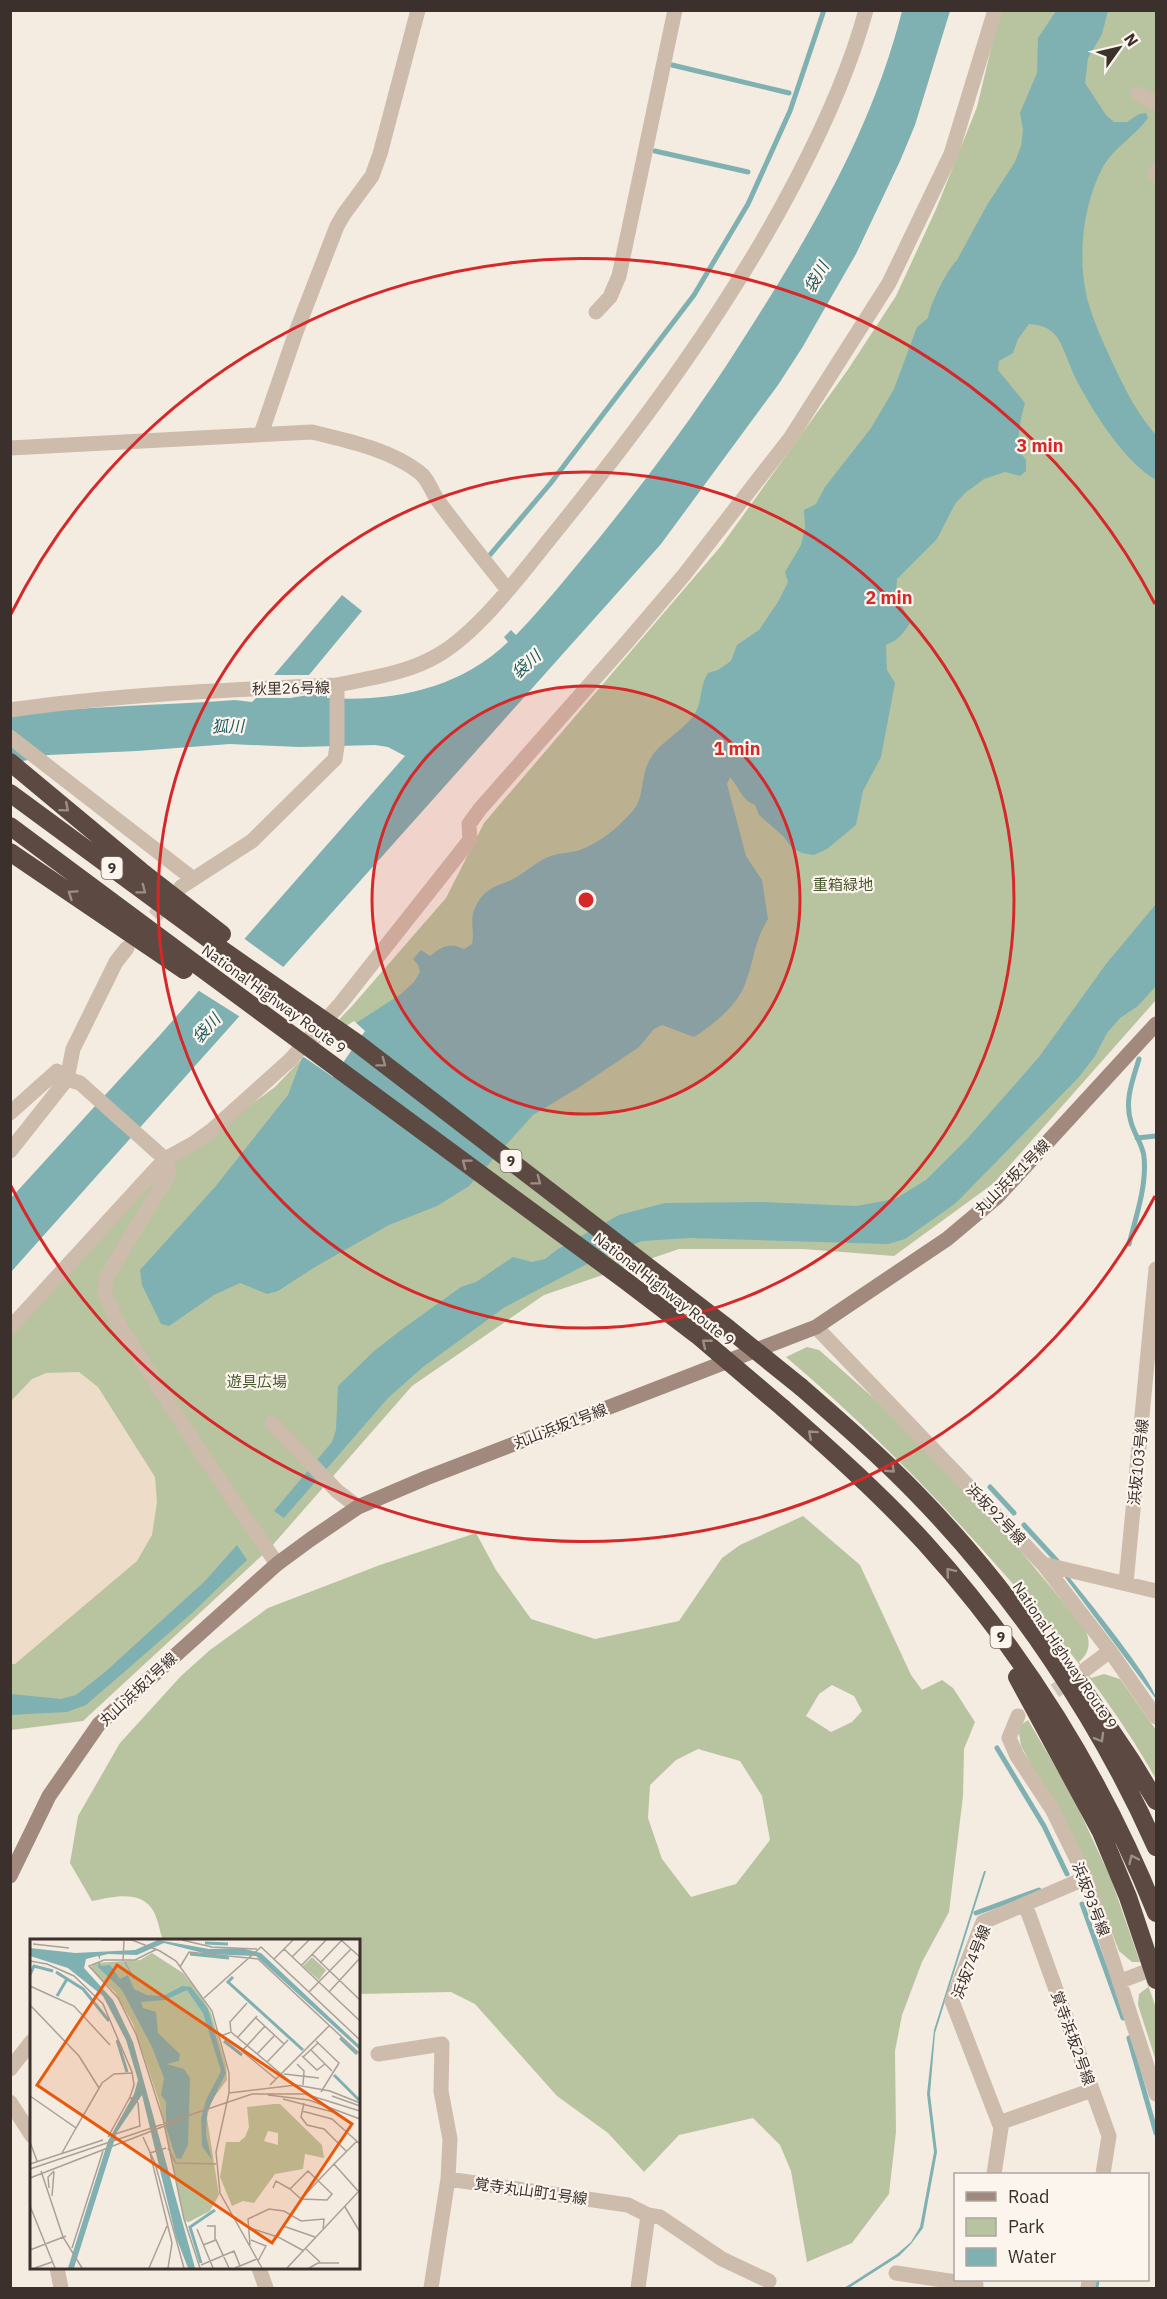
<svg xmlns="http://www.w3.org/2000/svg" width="1167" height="2299" viewBox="0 0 1167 2299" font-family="'IBM Plex Sans','Noto Sans JP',sans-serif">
<rect width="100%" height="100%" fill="#f4ebe1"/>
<!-- green -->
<path fill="#b8c4a0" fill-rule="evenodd" d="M1000,11H1156V1000L994,1183L894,1256L803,1249H679L544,1295L412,1386L271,1547L83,1721L11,1730V1335L157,1173L275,1087L352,1006L446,898L484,823L721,546L847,371L896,296L937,207L977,107Z
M807,1347L819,1350C842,1370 865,1390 888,1411C959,1478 1024,1553 1085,1629C1091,1642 1090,1652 1079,1662L1091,1678L1104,1674L1120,1679L1156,1730V1779C1115,1706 1061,1638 1005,1575C937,1497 865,1424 786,1357Z
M803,1516L860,1565L911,1675L922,1690L942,1680L953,1688L975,1722L964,1749L963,1796L949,1912L922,1962L902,2015L895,2051L896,2132L889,2194L852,2243L807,2262L791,2171L780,2145L753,2118L679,2135L644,2172L608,2133L557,2096L475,2004L451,1992L359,1994L358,1940H163C160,1932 158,1920 154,1912C141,1889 114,1897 92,1901L70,1863L78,1816L120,1743L181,1676L210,1650L268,1608L380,1565L476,1533L496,1570L531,1619L595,1639L679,1621L722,1558L740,1545ZM832,1685L854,1696L862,1711L852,1722L831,1732L806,1716L819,1694ZM698,1749L740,1761L762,1796L770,1840L736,1884L691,1897L662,1859L648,1818L650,1785L676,1760Z
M1028,1720L1072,1795L1111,1879L1156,2008V2061L1138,2005L1139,1994L1148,1987L1140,1962H1132L1119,1951L1086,1866L1021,1746L1018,1727Z"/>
<!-- plaza -->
<path fill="#ecdcc8" d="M79,1372L98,1387L155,1477L157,1502L152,1535L137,1561L15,1664H11V1401L32,1379L46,1373Z"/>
<!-- water -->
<path fill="#7fb0b2" d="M902,11H950L915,125L900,161L856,254L802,348L778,385L661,544L11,1272V1198L160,1035L405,756L388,747L375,745L299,747L230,744L137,751L48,755L11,764V716C85,705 160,706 235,700L252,702L256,698H290L327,692V698C393,702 459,689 508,642L504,637L511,630L516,635C545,605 570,573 596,542C643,484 687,425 728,363C799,253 870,139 902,11Z
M1056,11H1108L1102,34L1088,58L1085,83L1106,115L1114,122H1127L1139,114L1146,113L1148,118C1136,135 1115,147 1104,165C1083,203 1077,255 1087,298C1093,321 1104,344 1114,366C1126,391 1138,415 1156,435V480C1125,462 1095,415 1078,383C1071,371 1064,347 1057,337C1049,327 1041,325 1029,324L1018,339L1013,353L999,361L998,370L1025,403L1021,418L1017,448L1026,460V471L1020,476L1005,472L984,479L965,493L955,504L937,539L897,579L896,593L910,623C903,634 898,640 886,645L887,670L895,683L881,757L863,791L856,825L827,849L814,855L802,853L792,848L783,836L759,815L755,805C741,799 740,789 730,777L727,784L746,856L762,880L768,919C753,944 755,959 745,984C737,1006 713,1025 694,1037L662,1025L654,1029L639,1047L578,1088L533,1115L469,1186L437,1206L389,1225L315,1267L278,1291L267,1294L240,1283L214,1295L169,1326L161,1324L142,1285L140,1270L215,1187L288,1095L302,1058L401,994L414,982L420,972L418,965L413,959L421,950L430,956C443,946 449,942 464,949L472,944C475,931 469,920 475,908C482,891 493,887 509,881C523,875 534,863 548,857C558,853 570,853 580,850C596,844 613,832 625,819C629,815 634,810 637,805C643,793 642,774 649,761C659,742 681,733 694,715C703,702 699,686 708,673L718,670L731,661L737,645L759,630L778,602L788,582L785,572L801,545L805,528L804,510L816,504L825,487L871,428L894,389L917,327L928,318C930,304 947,270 957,260L987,205L1015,162L1021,146L1023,130L1020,113L1037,73L1038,38Z
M342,595L362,611L309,675H274Z
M1156,904V986L1138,1006L1120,1018L1107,1033L1095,1056L1079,1077L956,1203L905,1239L888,1244L690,1238L642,1241L585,1265L505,1307L423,1367L388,1398L284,1518L274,1511L332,1442L336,1430L338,1386L373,1352L401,1330L461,1287L476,1282L513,1257L532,1262L545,1259L558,1249L619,1215L665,1203L761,1202L856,1206L895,1199L926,1180L966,1140L1039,1057L1106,964Z
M237,1545L247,1560L191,1614L86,1705L67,1712L11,1715V1694L61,1699L76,1695L105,1672L205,1581Z
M1064,1576L1069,1577C1083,1594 1156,1684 1156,1699Z
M984,1871H986L935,2033L930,2094L937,2152L923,2228L911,2244L899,2256L849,2288H844L897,2254L911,2242L920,2227L934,2152L927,2094L934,2030Z"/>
<!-- pier -->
<path fill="#f4ebe1" d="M242,937L286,969L242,1018L196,989Z
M354,1021L365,1031L333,1077L301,1055Z"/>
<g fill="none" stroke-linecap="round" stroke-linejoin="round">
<!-- stream -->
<path stroke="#7fb0b2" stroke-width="5" d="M672,65L789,93
M655,151L748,172
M489,556L550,484L694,295L748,204L790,111L824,10
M1137,1138L1156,1136
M1129,1244C1136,1217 1147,1185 1144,1157C1143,1145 1134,1134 1131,1122C1124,1101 1133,1079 1139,1059
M990,1487L1014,1513
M1024,1525L1057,1561
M997,1748L1044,1826L1067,1874
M1082,1904L1123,2018
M976,1913L1039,1890
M1129,2038L1156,2133
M1096,2288L1097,2280"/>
<!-- street-tunnel -->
<path stroke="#cfc6bd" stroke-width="15" stroke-dasharray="15 8" stroke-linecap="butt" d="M139,934L171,898
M1036,1704L1075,1677"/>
<!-- street -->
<path stroke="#cdbbac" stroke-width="15" d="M1138,94L1156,103
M1155,175L1156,171
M596,312L610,297L619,276L675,10
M261,434L296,332L337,226L344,214L372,176L380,154L418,10
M10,448L312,432C348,441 389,449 419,472C429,479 431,492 439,502C461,532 484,560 507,589
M337,685C371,678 409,673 440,654C480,630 522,573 552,536C643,424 730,307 797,178C825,124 850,69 866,10
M10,710C119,694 227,690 337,685V746L335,759L252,841L181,887
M10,737L192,878
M10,1113L57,1071L67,1079L80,1083L165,1159L169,1174L107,1276L104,1293L120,1327L200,1451L277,1564
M10,1151L67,1079L73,1049L116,962L127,948
M816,1327L1043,1564L1110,1651L1156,1717
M10,1328L165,1159L194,1143L212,1130L290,1060L341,1003L470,840L469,824L480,809L627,642L684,575L791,437L889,283L951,154L995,10
M272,1423L337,1491L358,1507
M1043,1564L1156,1591
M1126,1583L1156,1269
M1086,1669L1110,1651
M1018,1716L1009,1738L1017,1756L1052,1809L1086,1878L1156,2094
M1025,1904L1109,2136L1103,2174
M1121,1981L1142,1973
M378,2054L442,2044L441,2091L450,2139L448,2179
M10,2069L32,2041
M10,2102L32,2136
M999,2123L1092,2090
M994,2174L1001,2128L952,2001L983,1922L1086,1878
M648,2215L660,2217L722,2259L769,2281
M57,2268L61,2288
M259,2268L266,2288
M896,2273L976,2285
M431,2288L448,2179L628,2205L648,2215L638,2288
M1088,2288L1089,2280"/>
<!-- secondary -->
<path stroke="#a18a7d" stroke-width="15" d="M10,1876L49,1796L99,1724L277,1564L311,1539L358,1507L426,1478L816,1327L947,1239L997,1197L1156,1024"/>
<!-- highway -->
<path stroke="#5c4a42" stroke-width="18" d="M10,762L141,871L222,934
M10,793L214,943
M10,826L197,965
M10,852L184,970
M801,1387C840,1421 879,1455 915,1492C1014,1593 1098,1717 1156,1847
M783,1408C832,1451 881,1495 925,1543C1023,1651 1102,1778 1156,1913
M1017,1677L1101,1832L1128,1897L1156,1980
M1079,1683L1131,1760L1156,1801"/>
<!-- highway-bridge -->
<path stroke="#5c4a42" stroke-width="18" d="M214,944L357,1043L729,1329L801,1387
M197,965L626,1281L697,1335L783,1408"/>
</g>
<!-- one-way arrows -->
<defs><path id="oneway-chevron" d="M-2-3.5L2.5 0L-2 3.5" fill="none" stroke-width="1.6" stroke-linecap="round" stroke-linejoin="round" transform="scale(1.5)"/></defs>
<g stroke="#9c8e87">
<use href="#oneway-chevron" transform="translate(65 808) rotate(40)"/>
<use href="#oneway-chevron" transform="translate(142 890) rotate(37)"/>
<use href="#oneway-chevron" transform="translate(72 894) rotate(-146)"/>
<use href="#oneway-chevron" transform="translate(382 1063) rotate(37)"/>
<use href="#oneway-chevron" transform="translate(466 1163) rotate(-143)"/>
<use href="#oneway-chevron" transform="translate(537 1181) rotate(37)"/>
<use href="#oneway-chevron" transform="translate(706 1343) rotate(-141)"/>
<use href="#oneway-chevron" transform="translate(812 1434) rotate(-138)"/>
<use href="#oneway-chevron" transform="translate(891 1469) rotate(43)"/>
<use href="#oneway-chevron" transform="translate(950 1572) rotate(-130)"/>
<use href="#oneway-chevron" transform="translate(1100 1738) rotate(60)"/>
<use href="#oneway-chevron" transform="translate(1133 1859) rotate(-115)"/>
</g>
<!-- distance rings -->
<circle cx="586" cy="900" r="214" fill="#d62828" fill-opacity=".12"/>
<g fill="none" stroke="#d62828" stroke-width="3">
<circle cx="586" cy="900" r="214"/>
<circle cx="586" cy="900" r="428"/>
<path d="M1155 1196A642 642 0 0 1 11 1186M11 614A642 642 0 0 1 1155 604"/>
</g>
<g text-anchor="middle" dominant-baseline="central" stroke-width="4.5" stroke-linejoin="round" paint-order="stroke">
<!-- shield labels -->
<g fill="#fbf5ee" stroke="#756b66" stroke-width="1.5">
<rect x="101.5" y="857" width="21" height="22" rx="4.5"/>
<rect x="500.5" y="1150" width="21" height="22" rx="4.5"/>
<rect x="990.5" y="1626" width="21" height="22" rx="4.5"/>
</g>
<g font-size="14" font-weight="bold" fill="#3b302b">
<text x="112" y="868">9</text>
<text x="511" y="1161">9</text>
<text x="1001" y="1637">9</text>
</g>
<!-- street labels -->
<g font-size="15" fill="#3b302b" stroke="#fbf5ee">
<text transform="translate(291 688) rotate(-1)">秋里26号線</text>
<text transform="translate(274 999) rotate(36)">National Highway Route 9</text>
<text transform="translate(1012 1177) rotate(-45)">丸山浜坂1号線</text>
<text transform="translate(664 1289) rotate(38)">National Highway Route 9</text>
<text transform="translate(560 1426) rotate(-21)">丸山浜坂1号線</text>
<text transform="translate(1138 1462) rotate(-84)">浜坂103号線</text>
<text transform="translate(996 1514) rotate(46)">浜坂92号線</text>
<text transform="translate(1065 1655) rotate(56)">National Highway Route 9</text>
<text transform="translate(138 1689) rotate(-43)">丸山浜坂1号線</text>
<text transform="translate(1091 1899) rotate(69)">浜坂93号線</text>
<text transform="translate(971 1962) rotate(-68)">浜坂74号線</text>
<text transform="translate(1073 2038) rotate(70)">覚寺浜坂2号線</text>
<text transform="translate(531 2191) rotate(8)">覚寺丸山町1号線</text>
</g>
<!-- park labels -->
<g font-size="15" fill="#4a5a2e" stroke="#fbf5ee">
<text x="843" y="884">重箱緑地</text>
<text x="257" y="1381">遊具広場</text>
</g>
<!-- water labels -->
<g font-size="16" font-style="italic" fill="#1f5a5e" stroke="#fbf5ee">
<text transform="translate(816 277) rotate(-60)">袋川</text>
<text transform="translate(526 664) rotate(-42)">袋川</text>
<text transform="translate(228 726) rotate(-1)">狐川</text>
<text transform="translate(206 1028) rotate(-48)">袋川</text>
</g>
</g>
<!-- overview -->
<g transform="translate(30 1939)">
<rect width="330" height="330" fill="#f4ebe1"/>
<path d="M122,14L153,34L171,57L181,74L196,126L197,141L181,162L177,179L189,256L180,272L159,283L155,282L129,162L103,85L85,53L60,29L65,24L110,21ZM282,18L296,31L289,41L273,27ZM244,165H250L292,206L294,219L275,215L273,230L245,235L224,264L213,262L202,267L190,238L196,203H209L215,198L219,188L217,168ZM238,192L248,194V206L234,202Z" fill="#b8c4a0" fill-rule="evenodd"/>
<path d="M128,1L179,10L211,9L231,14L330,107V111L226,17L177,15L134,4L107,16L78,15L70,17V21L68,17L56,20L54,29L83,61L103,103L165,329H158L146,298L112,156L87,193L44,329H38L78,202L104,155L108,141L96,101L73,57L38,29L0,17V9L45,14L105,11ZM69,23L71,27L80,26L90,40L98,36L104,50L117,56L133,57L152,47L161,48L178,70L196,134L177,173L176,197L182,221L172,207L171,180L176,161L191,132L173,74L157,51L135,61L111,63L113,69L126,73L128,94L150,115L149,122L137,125L154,130L160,139L158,206L151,220L146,219L136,188V163L131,156L134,139L122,108L92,51L68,28Z" fill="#7fb0b2"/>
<path fill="none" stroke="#7fb0b2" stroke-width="3" d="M175,4L198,5M160,15L199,19M26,33L53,50L79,82M0,36L4,27L23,32M203,38L198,43L273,111M27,57L37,40M310,99L327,115M87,101L97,133M194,102L212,116M304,136L329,161M171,324L160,288L185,271"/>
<path fill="none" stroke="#aaa098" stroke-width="1.5" d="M71,1H102L130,12L146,22L182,72L199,134V154L186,213L190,254L232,329M152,1L182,8L227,10M311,1L330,18M3,5L39,9M127,10L105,21H74L59,27L88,59L106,95L133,180L154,280L170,329M254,10L330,82M282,15L330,61M262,18L279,1M244,20L263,1M0,22L17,25L44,37L73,65L102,133L104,146L100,158M93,22L94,1M95,23L104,40M290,24L312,1M271,27L296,1M150,28L159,13L228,20L330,115M0,47L44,67L80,106M279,53L321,10M299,53L330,19M174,59L231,8L330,101M0,66L49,117L69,149M226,79L254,105M235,87L212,112L246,140M201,93L200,83L217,64M191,97L201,93L263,145M208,98L227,77M286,102L309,124L291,153M281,111L302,132M227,115L244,97M272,117L287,131L295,125M273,118L288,104M237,123L258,101M267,125L274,132L273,146M254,135L289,139M240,146L299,87M199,154L266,146L300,152L330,164M238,156L279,161L330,180M0,157L46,189L32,214M302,157L330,167M253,160L303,173M274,164L271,178L277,186L294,190L316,212M272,172L302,180L330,205M46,189L72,144L84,135L102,134M129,189L151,181M79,197L110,187M78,198L100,158L108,164L110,188M113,198L125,224L154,329M327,202L304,225L329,253M0,203L7,222M136,209L120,214L142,304L138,329M138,209L146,224L186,225M0,225L73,201M0,230L222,155H275L330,172M11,232L33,298L52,329M278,232L302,255L297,261L271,260L260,250ZM0,239L132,188M19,249L18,238L24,232M243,249L246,242L260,250M22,257L24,233M271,260L304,225M0,267L25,329M315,268L330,293M177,287H185V301M220,289L248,298M167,290L183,329M221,301L236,307L228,322M173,306L186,301L199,329M220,306L218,280L239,270L254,272L271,282L294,280L293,291M42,309L73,212M276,310L290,323M0,311L36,297M274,312L248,298L253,287L285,298M171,326L204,312L210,327M5,329L22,323M119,329L137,287M205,329L227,320M257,329L330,251M279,329L288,324H309"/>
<path fill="#e8590c" fill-opacity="0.15" stroke="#e8590c" stroke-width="3" d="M87,26L322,185L242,304L7,146Z"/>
<rect width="330" height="330" fill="none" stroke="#3b302b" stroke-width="3"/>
</g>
<circle cx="586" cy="900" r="9" fill="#d62828" stroke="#fbf5ee" stroke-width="3"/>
<g font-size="18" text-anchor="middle" font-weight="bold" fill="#d62828" stroke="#fbf5ee" stroke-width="4.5" stroke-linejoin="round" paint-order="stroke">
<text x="1040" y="452">3 min</text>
<text x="889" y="604">2 min</text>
<text x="737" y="755">1 min</text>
</g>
<!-- border -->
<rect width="1167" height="2299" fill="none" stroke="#3b302b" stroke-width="24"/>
<!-- legend -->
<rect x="954" y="2173" width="195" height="108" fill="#fbf5ee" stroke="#aea6a0" stroke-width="1.5"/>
<rect x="966" y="2192" width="30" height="9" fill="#a18a7d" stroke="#aea6a0" stroke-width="1.5"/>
<text x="1008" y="2203" font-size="18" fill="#3b302b">Road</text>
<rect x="966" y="2218" width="30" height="18" fill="#b8c4a0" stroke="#aea6a0" stroke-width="1.5"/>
<text x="1008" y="2233" font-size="18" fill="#3b302b">Park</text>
<rect x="966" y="2248" width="30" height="18" fill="#7fb0b2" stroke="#aea6a0" stroke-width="1.5"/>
<text x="1008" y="2263" font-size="18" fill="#3b302b">Water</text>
<!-- north arrow -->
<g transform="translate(1119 48) rotate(56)" stroke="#fbf5ee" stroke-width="4.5" paint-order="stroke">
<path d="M0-4.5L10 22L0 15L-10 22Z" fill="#3b302b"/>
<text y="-9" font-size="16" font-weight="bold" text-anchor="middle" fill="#3b302b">N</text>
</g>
</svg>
